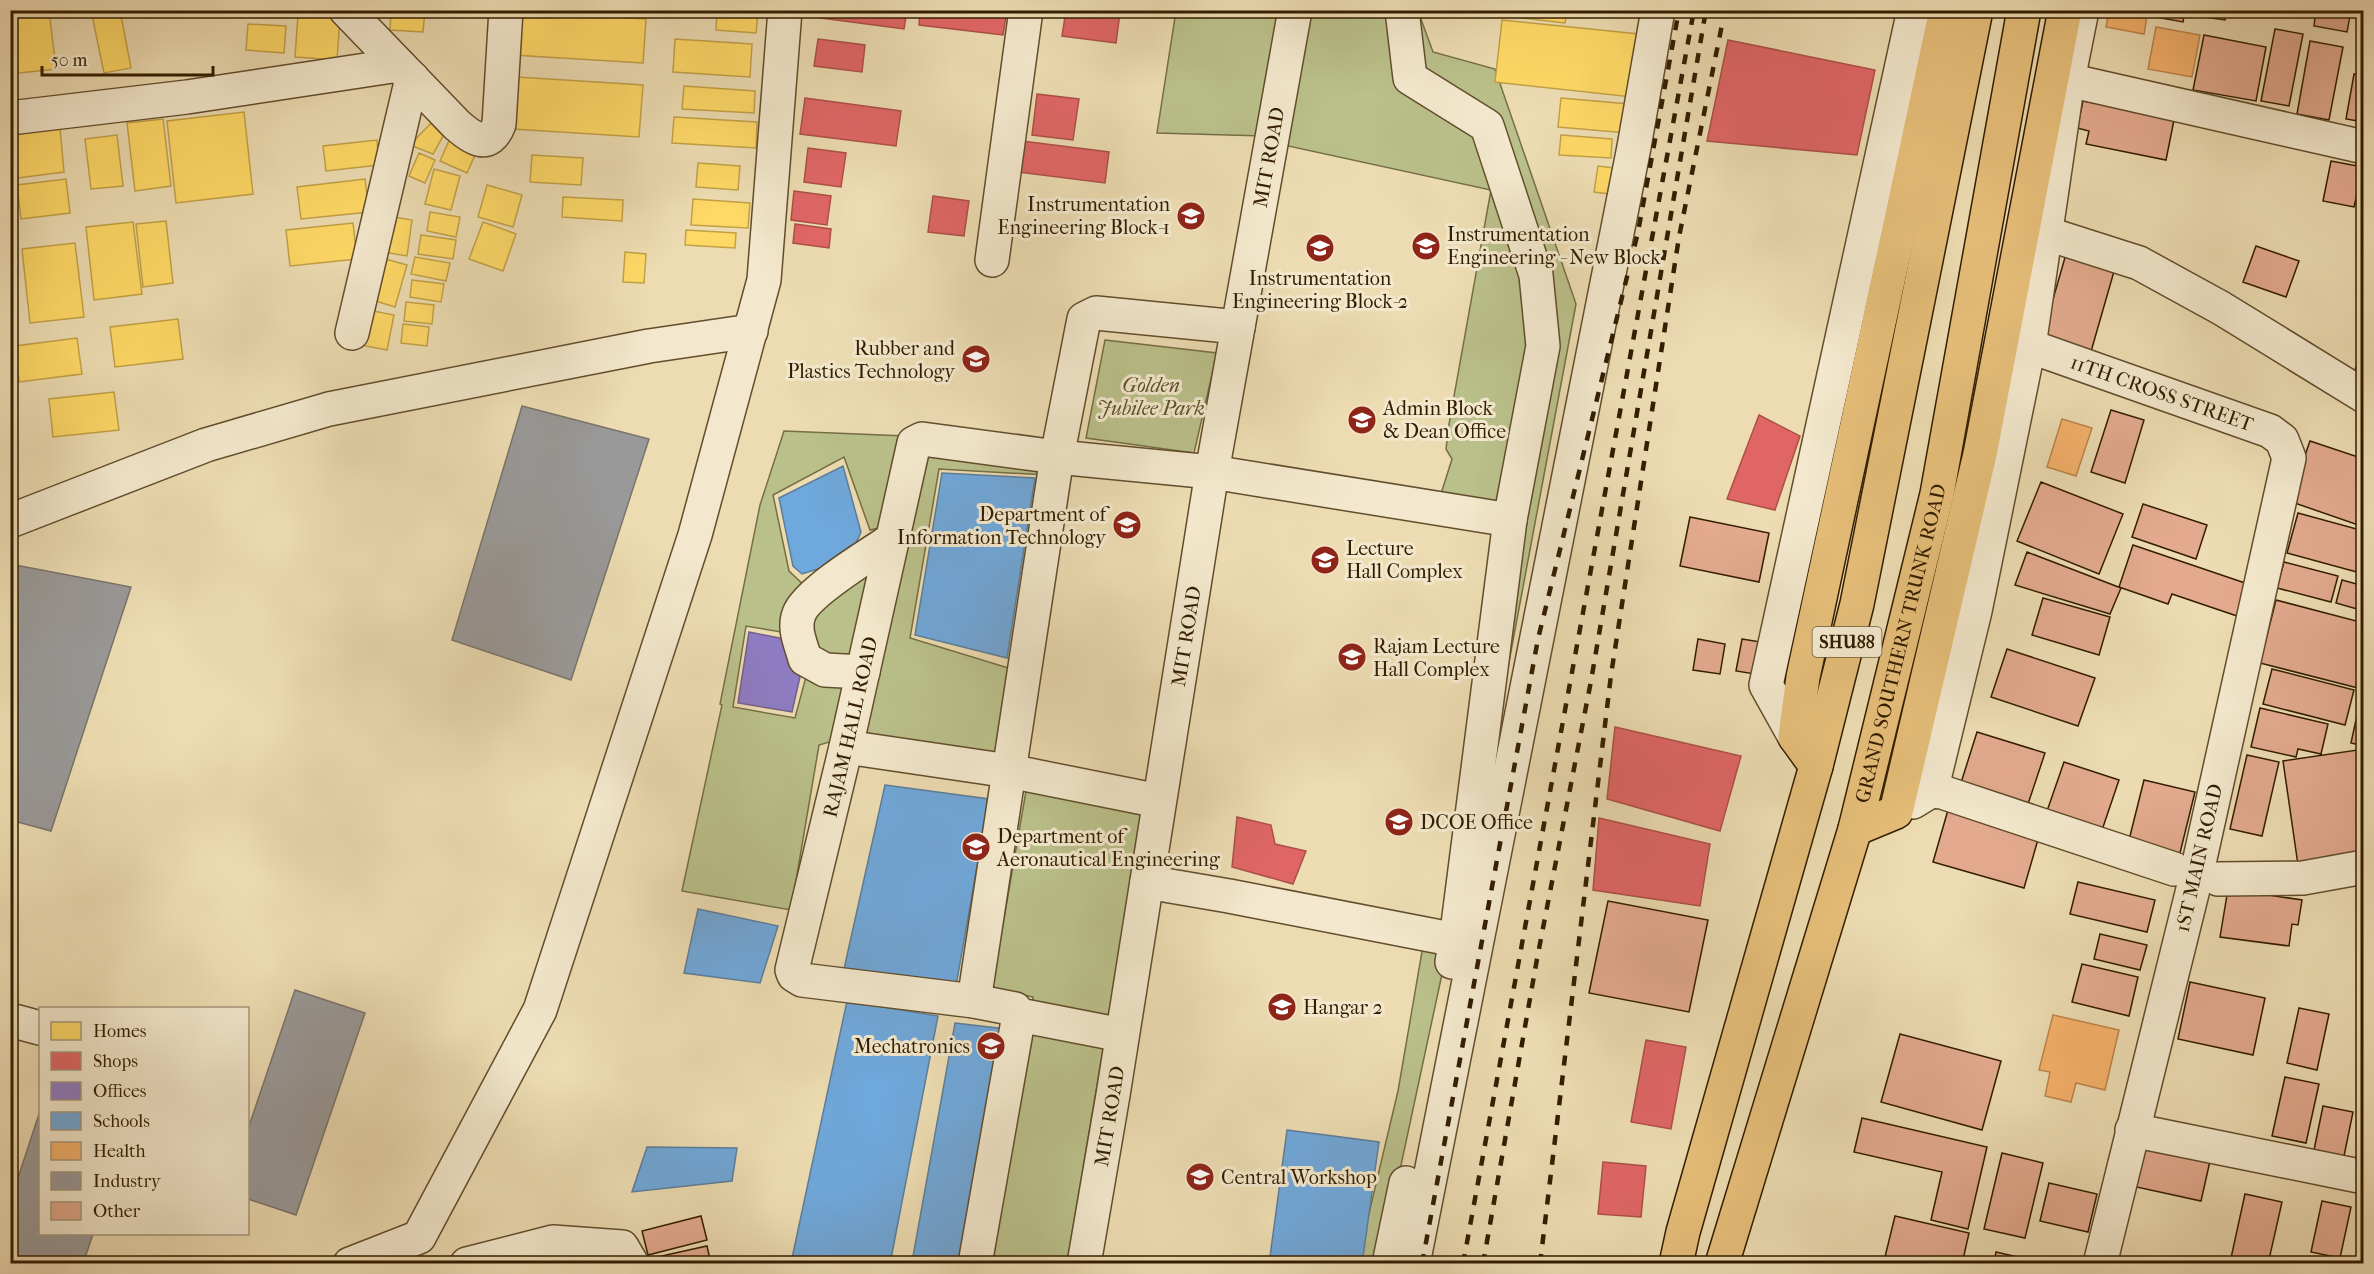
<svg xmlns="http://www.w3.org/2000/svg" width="2374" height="1274" viewBox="0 0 2374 1274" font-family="'IM FELL French Canon',serif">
<rect width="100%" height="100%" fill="#eddcb2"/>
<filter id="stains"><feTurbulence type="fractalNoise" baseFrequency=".00333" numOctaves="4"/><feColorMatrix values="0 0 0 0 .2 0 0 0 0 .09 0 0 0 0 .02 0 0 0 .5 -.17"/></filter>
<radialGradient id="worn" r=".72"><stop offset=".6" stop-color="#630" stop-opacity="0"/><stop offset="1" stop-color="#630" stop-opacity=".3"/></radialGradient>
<!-- green -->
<path fill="#bac08a" stroke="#766e45" stroke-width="1.5" d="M1176,11H1285L1263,136L1157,133Z
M1304,11H1393L1400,79L1479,132L1528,279L1533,347L1503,509L1440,497L1452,459L1446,449L1449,424L1491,190L1279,144Z
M1418,11L1433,52L1495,69L1576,304L1459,929L1550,345L1492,121L1417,75Z
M1105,340L1217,353L1194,453L1086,438Z
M784,431L906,436L887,526L870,530L844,457L773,495L789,571L806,587L787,633L746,626L733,707L795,718L808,669L854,678L839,739L819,745L791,910L682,891L722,705L720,704L760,505Z
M920,448L1049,462L1047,475L939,469L910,638L1015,670L1000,765L855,741Z
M884,551L857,665L808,646L805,615Z
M1026,791L1143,813L1067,1263L987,1264L1033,997L992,988Z
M1424,940L1448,946L1380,1263L1357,1264L1398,1091Z"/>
<!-- homes -->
<path fill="#ffd966" stroke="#c2a147" stroke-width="1.5" d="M10,10H49L56,69L10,74Z
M91,10H120L131,68L104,73Z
M391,10H425L423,32L390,30Z
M717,10H758L756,33L716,30Z
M1523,10H1567L1565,23L1522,18Z
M515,11L646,19L643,63L512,55Z
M298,15L340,18L337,60L295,57Z
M1502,20L1639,34L1632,97L1495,82Z
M248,24L286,26L284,53L246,50Z
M675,39L752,44L750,77L673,72Z
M517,77L643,85L639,137L513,129Z
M684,86L755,91L754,113L682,109Z
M1561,98L1629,104L1627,133L1558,127Z
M244,112L253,194L176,203L167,121Z
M674,117L757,122L756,148L672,143Z
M163,119L171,186L135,191L127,123Z
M431,123L443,136L433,154L410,145Z
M60,129L64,172L10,179V135Z
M452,134L479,146L467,173L440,161Z
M117,135L123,186L91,189L85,139Z
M1561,135L1612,139L1611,158L1559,155Z
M377,140L379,165L326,171L323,146Z
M419,153L435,160L425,183L409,176Z
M532,155L583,158L581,185L530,182Z
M698,163L740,166L738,190L696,187Z
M1598,166L1621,169L1618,195L1594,192Z
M434,169L460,176L451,210L425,204Z
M66,179L70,213L21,219L17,185Z
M365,179L369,212L301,219L297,187Z
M487,185L522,195L513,227L478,217Z
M563,197L623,200L622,221L562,217Z
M693,199L750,203L748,228L691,225Z
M430,212L460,217L456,237L427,231Z
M382,215L412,220L407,256L377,251Z
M166,221L173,283L143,287L136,224Z
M133,222L142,294L94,300L86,227Z
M483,222L516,234L503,271L469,259Z
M353,223L357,259L290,266L286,230Z
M686,230L736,233L735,248L685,245Z
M421,235L456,240L453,259L418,254Z
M75,243L84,317L30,323L22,249Z
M625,252L646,254L644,283L623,282Z
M375,256L407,265L395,307L363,297Z
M415,257L450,263L446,281L411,274Z
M412,280L444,284L441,302L410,297Z
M406,302L434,305L432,324L404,321Z
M363,309L394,315L387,350L356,344Z
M178,319L183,359L115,367L110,327Z
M403,324L429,327L427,346L401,343Z
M77,338L82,374L19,382L15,346Z
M114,392L119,430L53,437L49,399Z"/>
<!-- shops -->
<path fill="#e06666" stroke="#ac5047" stroke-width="1.5" d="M814,10H907L904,29L814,17Z
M920,10H1007L1003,35L919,25Z
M1066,10L1120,13L1116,43L1062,36Z
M818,39L865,45L862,72L814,66Z
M1728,40L1875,70L1857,155L1707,141Z
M1037,94L1079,99L1073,140L1032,135Z
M805,98L901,111L896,146L800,134Z
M1014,140L1109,152L1105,183L1010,171Z
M808,148L846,153L841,187L804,182Z
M794,191L831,196L827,225L791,220Z
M933,196L969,201L964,236L928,232Z
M795,224L831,229L829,248L793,243Z
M1759,415L1800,436L1775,510L1727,499Z
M1615,727L1741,756L1720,831L1607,799Z
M1237,817L1271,825L1275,844L1306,851L1293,884L1232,867Z
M1599,818L1710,844L1700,906L1593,890Z
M1646,1040L1686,1047L1671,1129L1631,1122Z
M1603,1162L1646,1166L1641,1217L1598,1214Z"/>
<!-- offices -->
<path fill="#8e7cc3" stroke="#736088" stroke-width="1.5" d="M749,632L789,640L802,668L792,712L738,703Z"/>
<!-- schools -->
<path fill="#6fa8dc" stroke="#5d7e9a" stroke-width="1.5" d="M843,466L861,532L853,550L834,564L802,574L793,566L779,498Z
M942,473L1035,478L1007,658L915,635Z
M885,785L989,799L956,986L844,969Z
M698,909L778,926L760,983L684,973Z
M847,1001L938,1016L890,1264H855L792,1258Z
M955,1023L1006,1029L964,1264L912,1262Z
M1287,1130L1379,1142L1362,1264H1269Z
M647,1147L737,1148L732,1181L632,1192Z"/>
<!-- health -->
<path fill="#f6b26b" stroke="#bc854b" stroke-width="1.5" d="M2109,10H2148L2144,34L2106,27Z
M2156,27L2200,35L2192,77L2148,69Z
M2062,419L2092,428L2076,476L2047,467Z
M2053,1015L2119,1030L2105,1090L2076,1083L2071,1102L2045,1096L2050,1072L2039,1070Z"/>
<!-- industry -->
<path fill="#999" stroke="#7a746b" stroke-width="1.5" d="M522,406L649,439L571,680L452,640Z
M10,564L131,587L51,831L10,820Z
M295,990L365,1013L296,1215L248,1199V1129Z
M40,1111V1234H93L83,1264H10V1202Z"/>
<!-- building -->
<path fill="#e3aa8e" stroke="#331d00" stroke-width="1.5" d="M2156,10H2185L2183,22L2155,17Z
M2199,10H2227L2225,20L2198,16Z
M2316,10H2351L2347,32L2314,26Z
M2275,29L2303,34L2289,106L2261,101Z
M2204,35L2266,47L2256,101L2193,90Z
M2310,41L2343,47L2329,120L2297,114Z
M2354,74L2364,75V122L2346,119Z
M2083,101L2150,113L2175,115L2166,160L2086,144L2089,131L2077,128Z
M2331,161L2363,167L2354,207L2323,201Z
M2256,246L2299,261L2286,297L2243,282Z
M2066,254L2115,268L2090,355L2041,341Z
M2364,344V376L2354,373Z
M2111,410L2144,420L2125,483L2091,472Z
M2310,441L2364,459V527L2289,501Z
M2041,482L2123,514L2099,574L2017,541Z
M2143,504L2207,525L2196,559L2132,537Z
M2298,513L2364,531V574L2287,553Z
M1690,517L1769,533L1759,582L1680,566Z
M2133,545L2248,584L2237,616L2172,594L2168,604L2119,587Z
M2027,552L2121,588L2110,614L2015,585Z
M2284,562L2338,576L2331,602L2277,588Z
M2342,580L2364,586V611L2336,603Z
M2043,598L2110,617L2099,655L2032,635Z
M2276,600L2364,623V667L2358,688L2260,663Z
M1698,639L1725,644L1720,674L1693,670Z
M1742,639L1773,644L1767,676L1736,671Z
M2007,649L2095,678L2078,726L1991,697Z
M2272,669L2354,690L2345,725L2263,704Z
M2362,692H2364V746L2351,743Z
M2260,708L2328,724L2321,754L2298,749L2296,757L2251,747Z
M1977,732L2045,753L2027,807L1960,786Z
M2364,749V855L2298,865L2283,761Z
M2247,755L2279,762L2262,836L2230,829Z
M2064,762L2119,780L2101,833L2046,814Z
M2144,780L2195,792L2178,861L2127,848Z
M1948,810L2039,836L2024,888L1933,862Z
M2078,882L2155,900L2147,932L2070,914Z
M2228,889L2302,900L2298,925L2292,924L2289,946L2220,937Z
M1608,901L1708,920L1689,1012L1589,993Z
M2100,934L2147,945L2140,970L2094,959Z
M2082,964L2138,977L2129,1016L2072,1002Z
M2190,982L2265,998L2253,1055L2178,1039Z
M2299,1008L2329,1014L2317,1070L2287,1063Z
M1900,1034L2001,1061L1982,1130L1881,1102Z
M2285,1077L2319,1084L2306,1143L2272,1136Z
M2323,1106L2353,1112L2344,1156L2314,1150Z
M1862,1118L1987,1147L1968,1229L1931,1220L1942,1172L1854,1152Z
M2364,1126V1159L2357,1157Z
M2141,1147L2210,1161L2201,1201L2132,1186Z
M2002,1153L2043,1163L2025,1238L1984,1229Z
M2049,1183L2097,1194L2088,1232L2040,1221Z
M2245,1194L2282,1202L2268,1264L2231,1258Z
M2322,1201L2351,1207L2340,1258L2311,1252Z
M701,1216L707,1240L648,1255L642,1231Z
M1895,1216L1969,1233L1962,1264H1894L1884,1261Z
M707,1246L711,1264H659L657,1257Z
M1996,1252L2043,1263V1264H1994Z"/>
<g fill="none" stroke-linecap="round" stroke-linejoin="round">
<!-- minor casing -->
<g stroke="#624d2c" stroke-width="36">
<g id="minor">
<path d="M346,10L457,125C473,139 489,150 499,124L506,10"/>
<path d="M1402,10L1410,78L1487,126L1536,275L1543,346L1510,520L1456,940"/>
<path d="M2068,80L2364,147"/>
<path d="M10,118L187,97L399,65"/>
<path d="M2045,233L2139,263L2221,308L2364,396"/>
<path d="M992,260L1026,10"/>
<path d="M352,333L412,78"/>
<path id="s1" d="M2029,346L2270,431L2282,440L2289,458L2195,881L2100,1264"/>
<path d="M10,521L206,445L329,409L649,346L751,331"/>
<path d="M863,672L825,670L805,659C801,644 793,629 799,614C807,592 872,553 893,539"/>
<path d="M1795,737L1766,685L1914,10"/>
<path d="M846,747L1009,771L1159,801"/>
<path d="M1931,791L1975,611L2029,346L2068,80L2082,10"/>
<path d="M1913,802L1931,791L1942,792L2174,869"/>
<path d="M2218,879L2303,878L2364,867"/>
<path d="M1147,882L1229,896L1456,940L1452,962"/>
<path d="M974,1001L1057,457L1084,319L1096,313L1238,327"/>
<path d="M10,1020L40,1028"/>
<path id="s2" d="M1122,1035L1019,1015L1015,1009L974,1001L802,980L794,975L792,970L846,747L914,443L922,439L1057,457L1212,472L1510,520"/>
<path d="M2132,1130L2364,1177"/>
<path d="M350,1264L419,1237L540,1010L695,535L764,280L785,10"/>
<path d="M467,1264L553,1242L622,1247L632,1264"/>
<path d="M975,1264L1019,1015"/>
<path id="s3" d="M1084,1264L1113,1095L1212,472L1295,10"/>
<path d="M1389,1264L1406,1183"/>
<path d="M1413,1264L1634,147L1658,10"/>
</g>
</g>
<!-- major casing -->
<g stroke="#331d00" stroke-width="36">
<g id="major">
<path d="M1816,766L1795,737L1803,677L1946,10"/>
<path d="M1855,829L1896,812L1980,454L2065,10"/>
<path d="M1676,1264L1683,1232L1816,766L1857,604L1976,10"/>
<path id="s4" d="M1722,1264L1855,829L1937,494L2024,10"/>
</g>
</g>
<!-- minor -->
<use href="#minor" stroke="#f3e8cd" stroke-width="33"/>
<!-- major -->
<use href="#major" stroke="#e6be79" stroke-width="33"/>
<!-- rail -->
<path stroke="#331d00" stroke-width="4.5" stroke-dasharray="10 10" stroke-linecap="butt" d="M1422,1264L1538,639L1638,232L1679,10
M1463,1264L1694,10
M1483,1264L1537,959L1591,681L1706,10
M1540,1264L1611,675L1679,237L1725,10"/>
</g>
<!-- icons -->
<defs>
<g id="university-disc" transform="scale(1.5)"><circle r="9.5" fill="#8f2418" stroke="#f3e8cd"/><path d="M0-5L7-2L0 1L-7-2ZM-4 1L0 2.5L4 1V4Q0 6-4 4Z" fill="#fff"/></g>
</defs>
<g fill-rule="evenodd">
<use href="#university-disc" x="1191" y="216"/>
<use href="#university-disc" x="1426" y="246"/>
<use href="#university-disc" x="1320" y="248"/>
<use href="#university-disc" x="976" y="359"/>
<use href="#university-disc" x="1362" y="420"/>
<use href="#university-disc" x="1127" y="525"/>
<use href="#university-disc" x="1325" y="560"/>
<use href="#university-disc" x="1352" y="657"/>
<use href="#university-disc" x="1399" y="822"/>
<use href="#university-disc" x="976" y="847"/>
<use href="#university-disc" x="1282" y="1007"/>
<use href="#university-disc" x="991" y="1046"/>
<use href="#university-disc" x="1200" y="1177"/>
</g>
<g text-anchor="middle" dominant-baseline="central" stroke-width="6" stroke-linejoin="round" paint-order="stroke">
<!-- shield labels -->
<rect fill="#f3e8cd" stroke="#6d5a3e" stroke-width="1.5" x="1812.5" y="627" width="69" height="30" rx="4.5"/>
<g font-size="18" font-weight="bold" fill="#331d00">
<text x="1847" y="642">SHU88</text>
</g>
<!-- street labels -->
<g font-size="20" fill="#331d00" stroke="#f3e8cd">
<text stroke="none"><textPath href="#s3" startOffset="1122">MIT ROAD</textPath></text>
<text stroke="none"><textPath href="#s1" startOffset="141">11TH CROSS STREET</textPath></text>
<text stroke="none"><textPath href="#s3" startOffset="636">MIT ROAD</textPath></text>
<text stroke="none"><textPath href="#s4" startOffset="646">GRAND SOUTHERN TRUNK ROAD</textPath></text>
<text stroke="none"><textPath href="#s2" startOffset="592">RAJAM HALL ROAD</textPath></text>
<text transform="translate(2199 858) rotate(-77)">1ST MAIN ROAD</text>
<text stroke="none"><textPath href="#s3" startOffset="150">MIT ROAD</textPath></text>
</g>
<!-- poi labels -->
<g font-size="20" fill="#331d00" stroke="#f3e8cd" text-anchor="start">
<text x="1170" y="204" text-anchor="end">Instrumentation<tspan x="1170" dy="23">Engineering Block-1</tspan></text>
<text x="1447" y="234">Instrumentation<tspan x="1447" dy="23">Engineering - New Block</tspan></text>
<text x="1320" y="278" text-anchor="middle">Instrumentation<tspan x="1320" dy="23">Engineering Block-2</tspan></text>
<text x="955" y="348" text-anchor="end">Rubber and<tspan x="955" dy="23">Plastics Technology</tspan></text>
<text x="1383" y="408">Admin Block<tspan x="1383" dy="23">&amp; Dean Office</tspan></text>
<text x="1106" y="514" text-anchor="end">Department of<tspan x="1106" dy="23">Information Technology</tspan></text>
<text x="1346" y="548">Lecture<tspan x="1346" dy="23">Hall Complex</tspan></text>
<text x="1373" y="646">Rajam Lecture<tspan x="1373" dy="23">Hall Complex</tspan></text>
<text x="1420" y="822">DCOE Office</text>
<text x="997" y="836">Department of<tspan x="997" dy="23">Aeronautical Engineering</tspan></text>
<text x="1303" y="1007">Hangar 2</text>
<text x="970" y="1046" text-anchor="end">Mechatronics</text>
<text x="1221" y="1177">Central Workshop</text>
</g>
<!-- park labels -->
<g font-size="20" font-style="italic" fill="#5c4e29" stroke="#f3e8cd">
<text x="1151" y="385">Golden<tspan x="1151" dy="23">Jubilee Park</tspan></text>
</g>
</g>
<!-- margin -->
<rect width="2374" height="1274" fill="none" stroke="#eddcb2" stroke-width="36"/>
<rect x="12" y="12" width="2350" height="1250" fill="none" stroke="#331d00" stroke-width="3"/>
<rect x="18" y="18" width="2338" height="1238" fill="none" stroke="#331d00" stroke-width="1.5"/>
<!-- legend -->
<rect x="39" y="1007" width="210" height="228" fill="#f3e8cd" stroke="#a6977b" stroke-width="1.5"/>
<rect x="51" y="1022" width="30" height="18" fill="#ffd966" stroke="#a6977b" stroke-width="1.5"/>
<text x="93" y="1037" font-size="18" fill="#331d00">Homes</text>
<rect x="51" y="1052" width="30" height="18" fill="#e06666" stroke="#a6977b" stroke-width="1.5"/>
<text x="93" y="1067" font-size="18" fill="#331d00">Shops</text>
<rect x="51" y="1082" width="30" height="18" fill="#8e7cc3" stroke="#a6977b" stroke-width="1.5"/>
<text x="93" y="1097" font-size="18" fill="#331d00">Offices</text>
<rect x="51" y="1112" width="30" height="18" fill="#6fa8dc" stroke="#a6977b" stroke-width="1.5"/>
<text x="93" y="1127" font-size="18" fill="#331d00">Schools</text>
<rect x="51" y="1142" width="30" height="18" fill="#f6b26b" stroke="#a6977b" stroke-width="1.5"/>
<text x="93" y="1157" font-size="18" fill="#331d00">Health</text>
<rect x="51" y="1172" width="30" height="18" fill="#999999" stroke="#a6977b" stroke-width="1.5"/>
<text x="93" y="1187" font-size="18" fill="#331d00">Industry</text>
<rect x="51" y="1202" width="30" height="18" fill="#e3aa8e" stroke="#a6977b" stroke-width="1.5"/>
<text x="93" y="1217" font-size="18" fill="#331d00">Other</text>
<!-- scale -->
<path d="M42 66v9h171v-9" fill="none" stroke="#331d00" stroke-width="3"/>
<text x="51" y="66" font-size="18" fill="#331d00" stroke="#f3e8cd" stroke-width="4.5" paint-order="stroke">50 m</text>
<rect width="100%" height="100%" filter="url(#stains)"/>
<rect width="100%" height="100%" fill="url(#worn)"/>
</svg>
